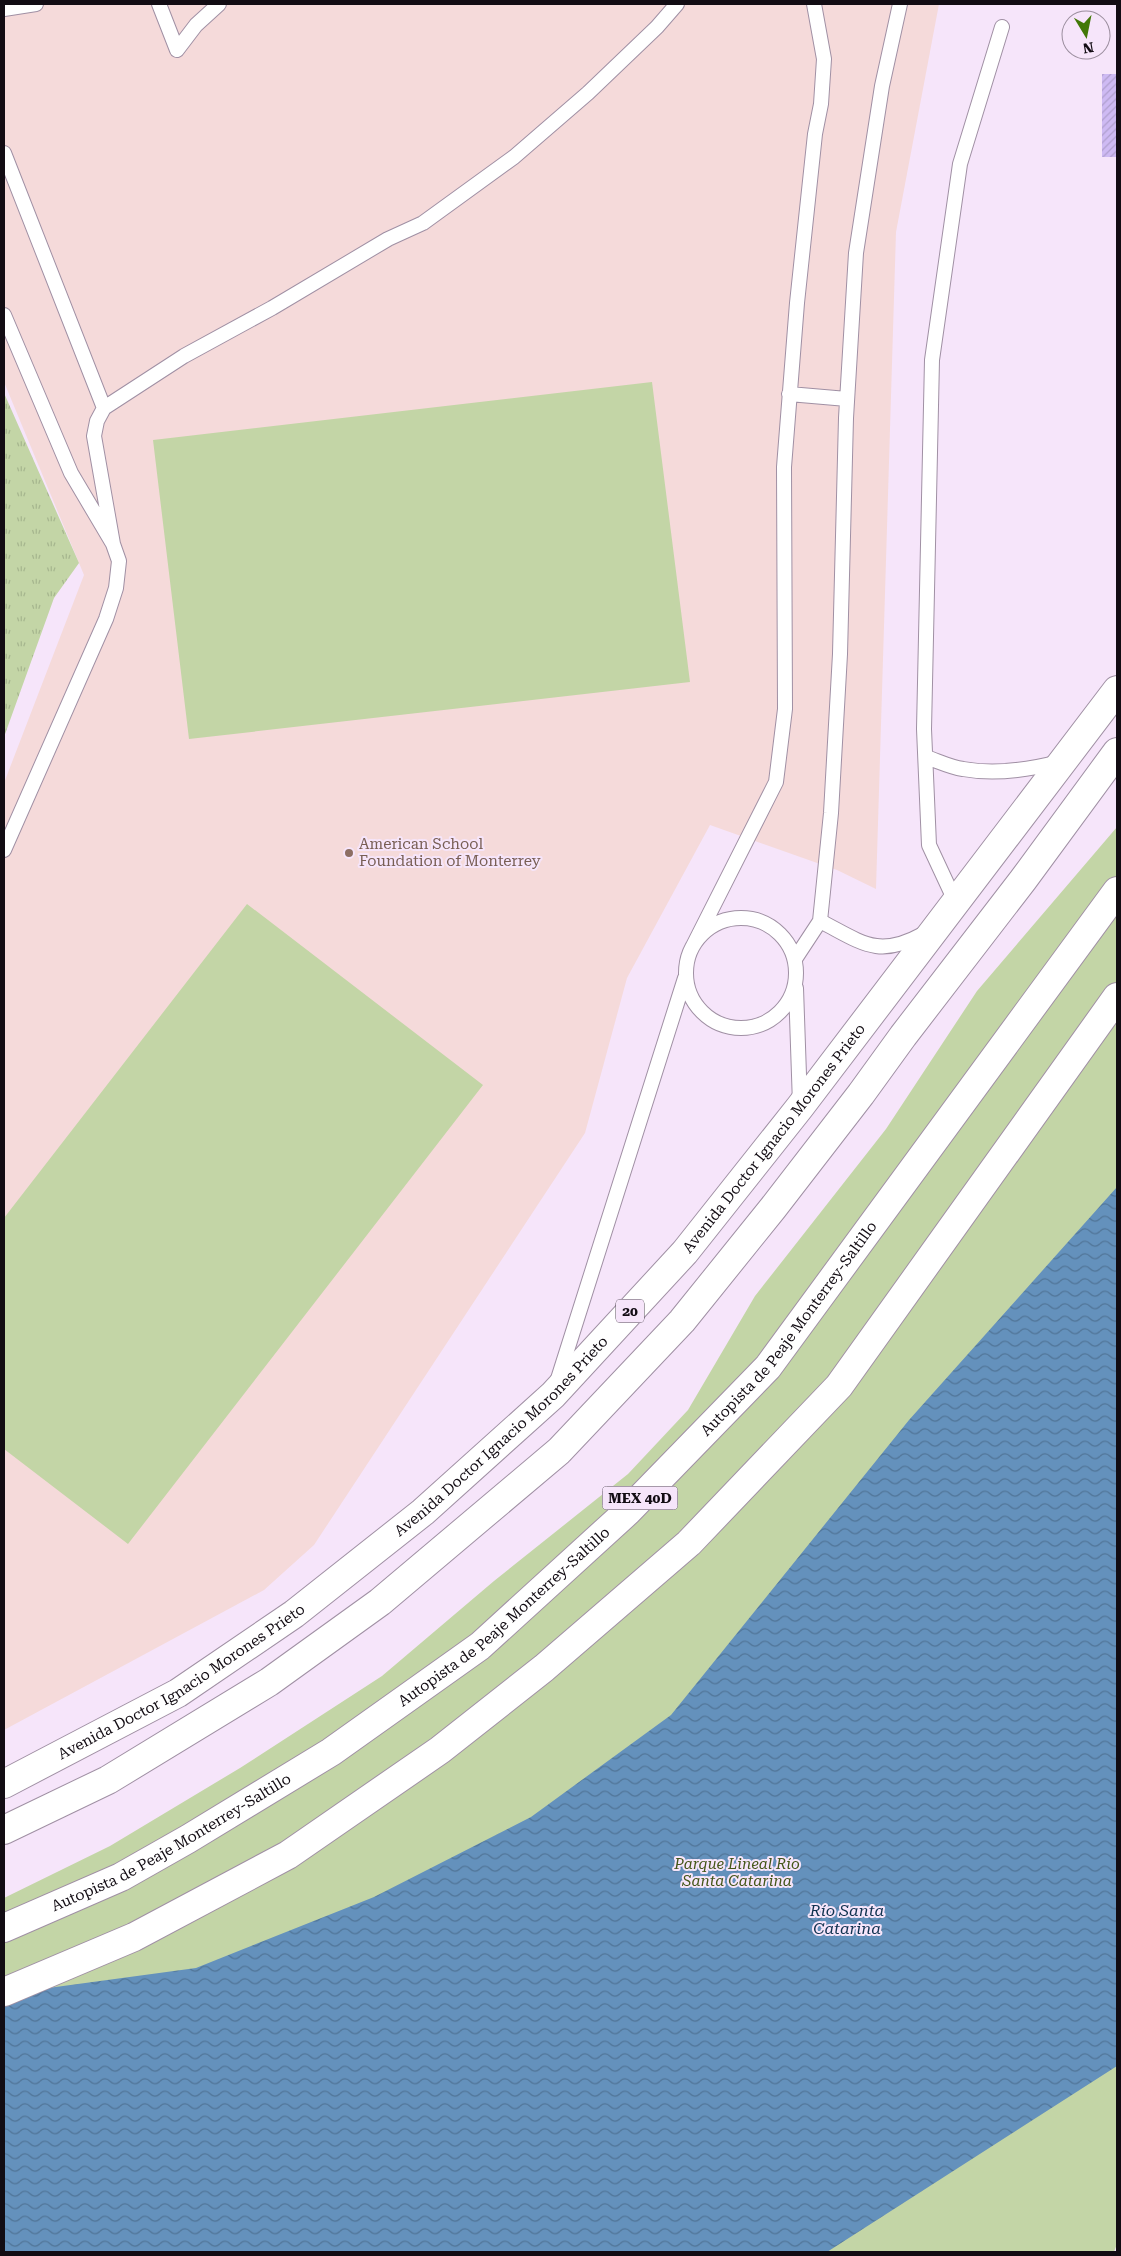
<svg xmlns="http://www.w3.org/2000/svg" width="1121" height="2256" viewBox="0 0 1121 2256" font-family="'Roboto Serif',serif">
<defs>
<pattern id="grass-tufts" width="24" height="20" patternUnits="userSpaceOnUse" patternTransform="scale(1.25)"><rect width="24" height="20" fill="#c3d5a6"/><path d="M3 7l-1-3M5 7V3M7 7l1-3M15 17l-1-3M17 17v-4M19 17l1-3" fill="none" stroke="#a6b68e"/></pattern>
<pattern id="water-waves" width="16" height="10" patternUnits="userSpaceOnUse" patternTransform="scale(1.25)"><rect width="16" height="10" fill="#6491bc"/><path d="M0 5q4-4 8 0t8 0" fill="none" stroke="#517598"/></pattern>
<pattern id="building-hatch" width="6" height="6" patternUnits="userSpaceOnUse" patternTransform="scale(1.25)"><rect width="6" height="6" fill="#cebaf3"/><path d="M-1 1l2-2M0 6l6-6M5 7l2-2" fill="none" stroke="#b09fcf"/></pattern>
</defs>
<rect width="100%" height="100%" fill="#f6e5fa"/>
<!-- education -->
<path fill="#f5dada" d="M4,4H939L896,232L876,889L837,870L710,825L627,978L585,1133L314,1545L264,1590L4,1730V783L84,575L4,382Z"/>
<!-- grass -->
<path fill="url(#grass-tufts)" d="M4,393L79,563L54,598L4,737Z"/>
<!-- green -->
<path fill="#c3d5a6" d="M652,382L690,682L189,739L153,440Z
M1117,827V2244L1114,2252H4V1898L110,1846L240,1768L382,1676L494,1581L628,1474L688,1410L755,1296L886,1129L977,991Z
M247,904L483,1085L128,1544L4,1449V1218Z"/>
<!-- water -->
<path fill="url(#water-waves)" d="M1117,1187V2066L827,2252H4V1994L196,1968L374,1897L531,1817L671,1715L909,1420Z"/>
<!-- building -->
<path fill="url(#building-hatch)" d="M1102,74H1117V157H1102Z"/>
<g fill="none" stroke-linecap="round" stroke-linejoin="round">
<!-- lane casing -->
<g stroke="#a090a4" stroke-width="16">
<path id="lane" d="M159,4L177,50
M900,4L882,86L856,253L846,418L840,654L831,813L820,921C861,942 878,959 923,934
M4,9L36,4
M177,50L196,25L219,4
M4,153L104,408
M4,315L71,473L113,544L119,561L116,588L106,619L4,850
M789,394L847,399
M113,544L94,436L97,421L104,408L184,356L272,308L388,239L423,223L514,157L588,93L657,27L677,4
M926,757C938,761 950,767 963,769C995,775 1028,770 1059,762
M956,903L929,845L924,729L932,360L960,164L1002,27
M686 973a55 55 0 1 1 110 0a55 55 0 1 1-110 0Z
M693,946L776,782L785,709L784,467L797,303L815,134L821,104L824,59L814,4
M795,959L820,921
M796,988L800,1104
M557,1382L685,978"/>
</g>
<!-- primary casing -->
<g stroke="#a090a4" stroke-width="30">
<g id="primary">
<path id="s1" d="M4,1784L178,1693L294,1614L423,1512L553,1395L685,1252L800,1107L1117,690"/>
<path d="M4,1830L108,1780L269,1682L380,1602L559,1451L682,1321L773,1208L861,1094L903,1036L1023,880L1117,752"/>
</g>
</g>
<!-- highway casing -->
<g stroke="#a090a4" stroke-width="30">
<g id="highway">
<path id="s2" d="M4,1928L121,1877L188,1839L331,1752L480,1646L627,1512L768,1367L1117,891"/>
<path d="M4,1992L134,1937L288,1855L440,1750L544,1668L689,1543L839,1386L1117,997"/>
</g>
</g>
<!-- lane -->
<use href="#lane" stroke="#fff" stroke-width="14"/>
<!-- primary -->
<use href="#primary" stroke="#fff" stroke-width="28"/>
<!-- highway -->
<use href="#highway" stroke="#fff" stroke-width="28"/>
</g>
<!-- markers -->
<circle fill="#8d6e63" stroke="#f6e5fa" stroke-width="2" cx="349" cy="853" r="5"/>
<g text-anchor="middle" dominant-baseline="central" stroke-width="4" stroke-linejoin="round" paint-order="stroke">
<!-- shield labels -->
<g fill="#f6e5fa" stroke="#564d58" stroke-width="1">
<rect x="616" y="1299.5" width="28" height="23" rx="4"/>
<rect x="602.5" y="1486.5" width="75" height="23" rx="4"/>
</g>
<g font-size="14" font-weight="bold" fill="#120c13">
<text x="630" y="1311">20</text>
<text x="640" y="1498">MEX 40D</text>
</g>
<!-- education labels -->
<g font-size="15" fill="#785e54" stroke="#f6e5fa" text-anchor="start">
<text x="359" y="844">American School<tspan x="359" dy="17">Foundation of Monterrey</tspan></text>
</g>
<!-- street labels -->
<g font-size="15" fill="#120c13" stroke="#f6e5fa">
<text stroke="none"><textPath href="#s1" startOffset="1015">Avenida Doctor Ignacio Morones Prieto</textPath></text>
<text stroke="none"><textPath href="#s2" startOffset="999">Autopista de Peaje Monterrey-Saltillo</textPath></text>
<text stroke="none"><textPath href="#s1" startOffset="610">Avenida Doctor Ignacio Morones Prieto</textPath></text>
<text stroke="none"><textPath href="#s2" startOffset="592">Autopista de Peaje Monterrey-Saltillo</textPath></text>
<text stroke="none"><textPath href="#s1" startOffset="205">Avenida Doctor Ignacio Morones Prieto</textPath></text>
<text stroke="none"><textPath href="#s2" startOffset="188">Autopista de Peaje Monterrey-Saltillo</textPath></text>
</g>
<!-- park labels -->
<g font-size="15" font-style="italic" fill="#445618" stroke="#f6e5fa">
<text x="737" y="1864">Parque Lineal Río<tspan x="737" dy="17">Santa Catarina</tspan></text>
</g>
<!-- water labels -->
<g font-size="16" font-style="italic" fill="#0f314f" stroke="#f6e5fa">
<text x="847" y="1910">Río Santa<tspan x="847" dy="18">Catarina</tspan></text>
</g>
</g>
<!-- border -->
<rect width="1121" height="2256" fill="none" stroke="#120c13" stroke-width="10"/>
<!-- north arrow -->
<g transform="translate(1086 35) rotate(170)"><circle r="24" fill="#f6e5fa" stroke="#9b8e9e"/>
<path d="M0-4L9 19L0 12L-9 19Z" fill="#427807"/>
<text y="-8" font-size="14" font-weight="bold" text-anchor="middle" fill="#120c13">N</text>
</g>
</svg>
